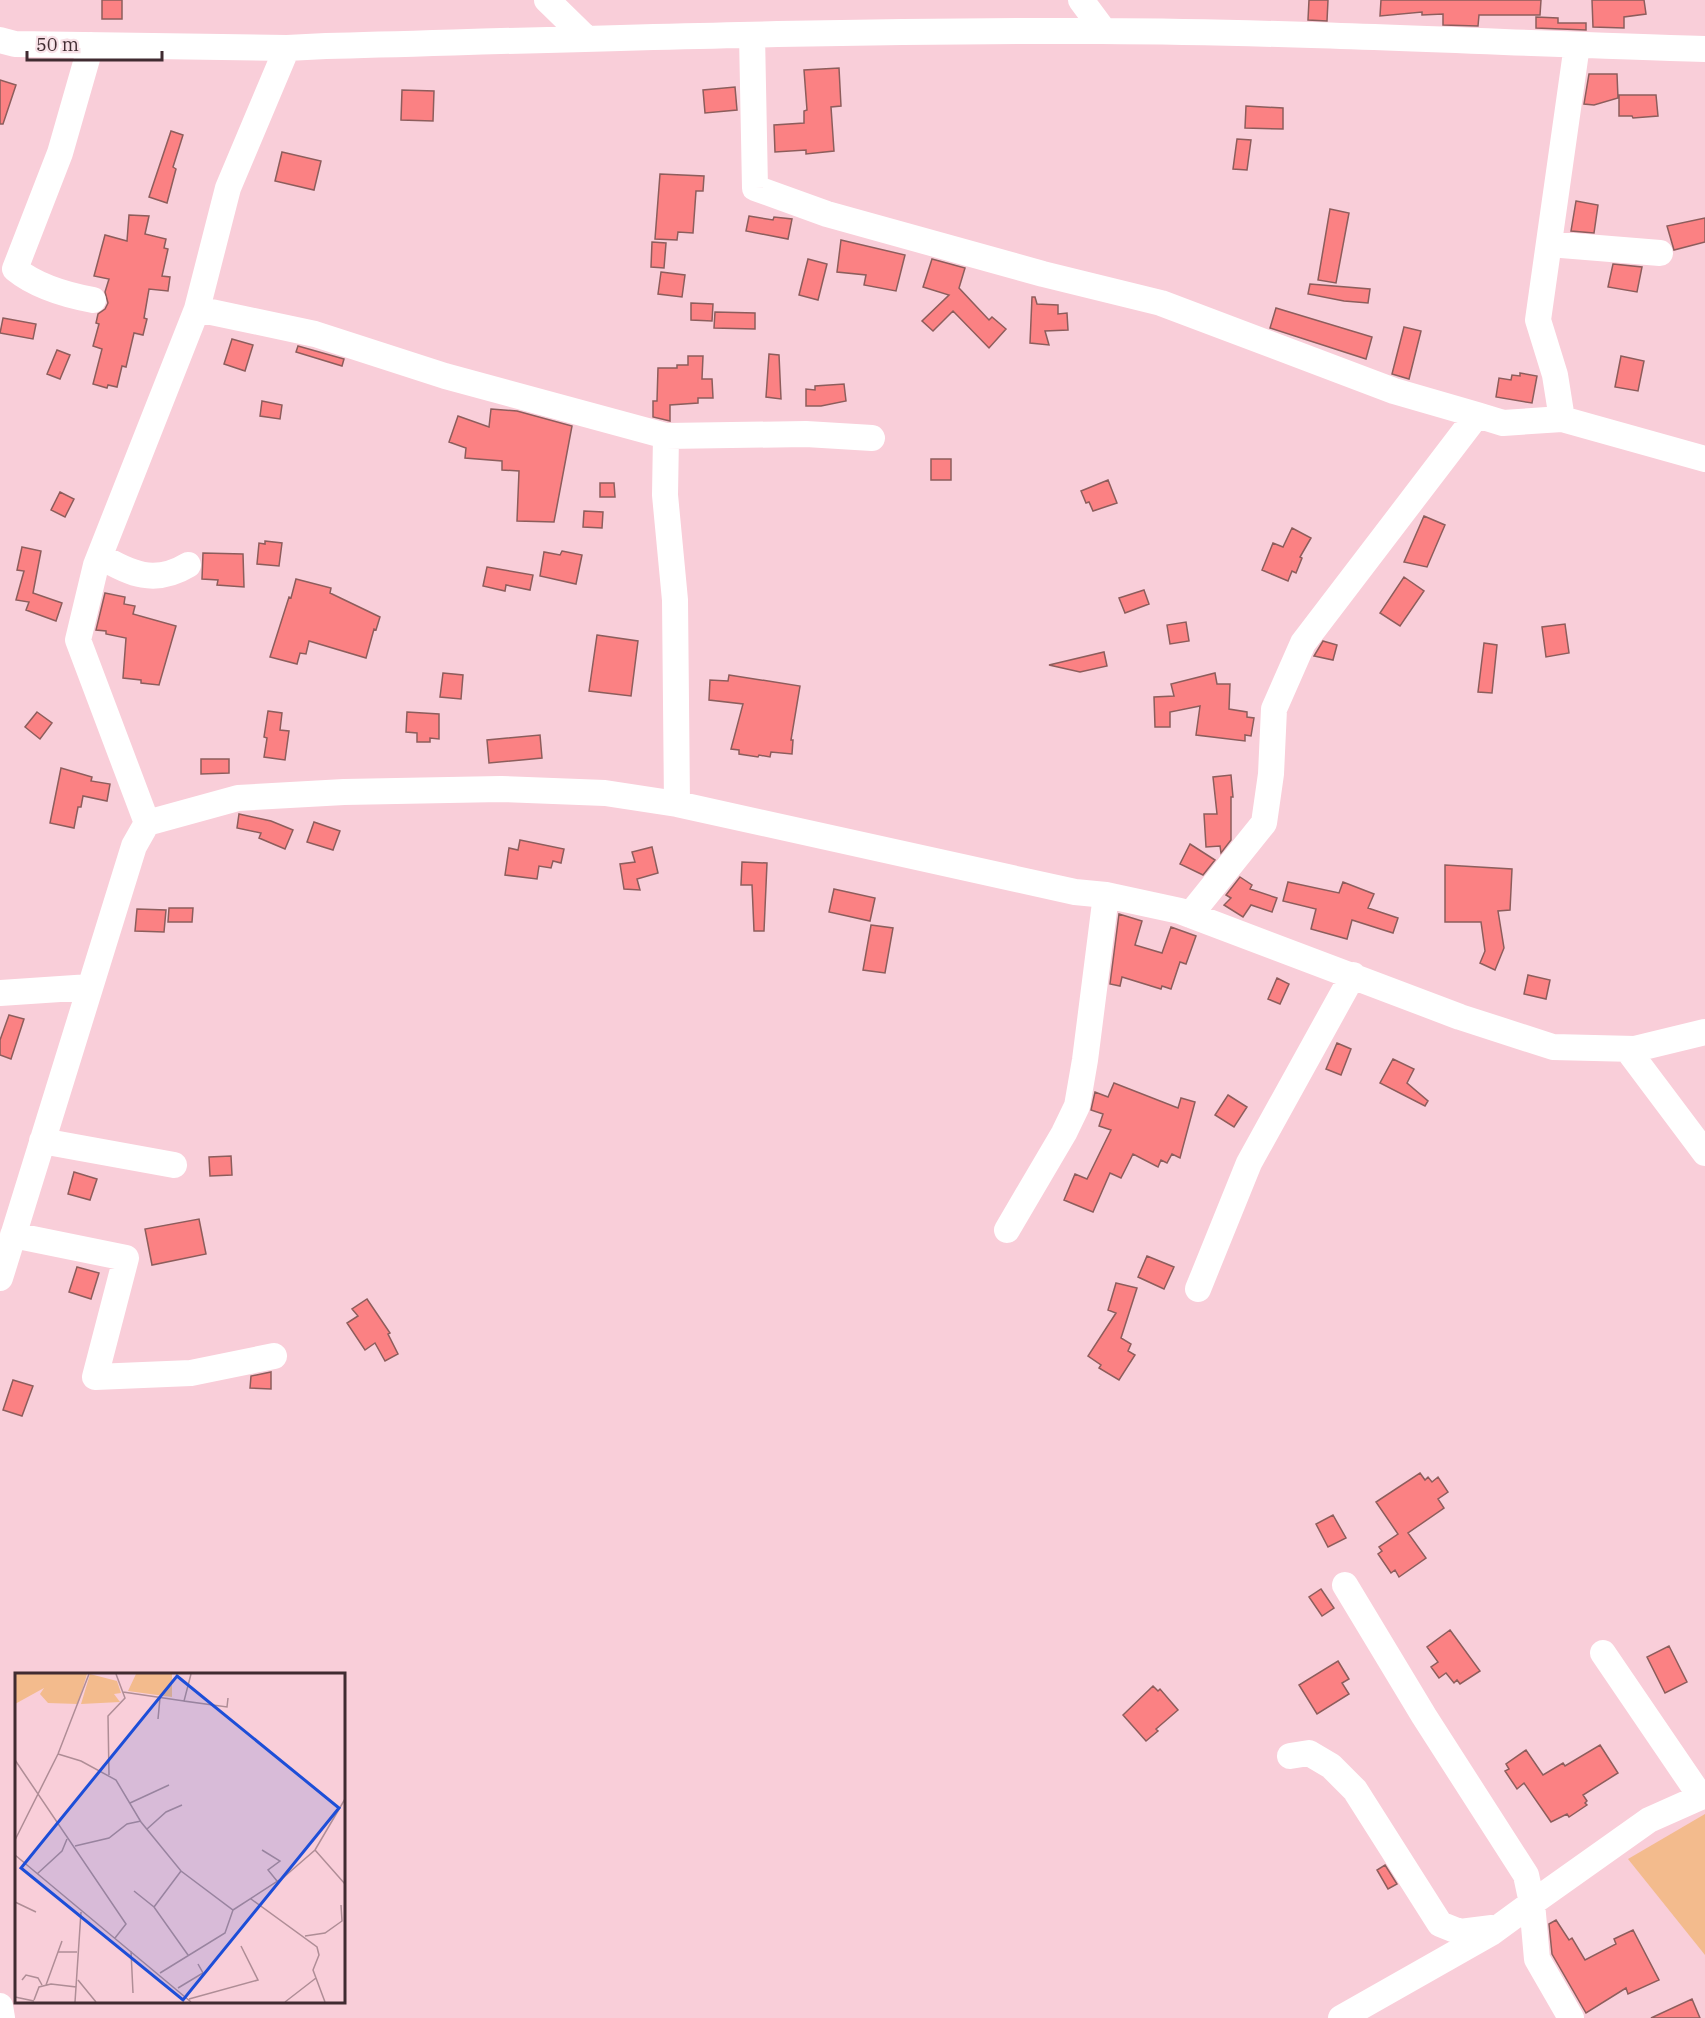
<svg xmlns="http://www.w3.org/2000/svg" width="1705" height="2018" viewBox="0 0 1705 2018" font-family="'IBM Plex Serif',serif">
<rect width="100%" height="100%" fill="#f9ced9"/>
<!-- green -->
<path fill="#f3bb8d" d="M1705,1814V1955L1628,1859Z"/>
<!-- building -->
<path fill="#fb8183" stroke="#8d5d5c" stroke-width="1.5" d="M102,0H122V19H102Z
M1309,0H1328L1327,21L1308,20Z
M1381,0H1541L1540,15H1479L1478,26L1443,25V14L1422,15V12L1380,16Z
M1592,0H1644L1646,14L1624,17V28L1593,27Z
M1536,17L1558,18V23H1586V30L1536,28Z
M839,68L841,106L831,107L834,151L806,154V150L775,152L774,125L804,123V111L807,110L804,70Z
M1589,74H1617L1618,98L1594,105L1584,104Z
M0,80L16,85L3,124H0Z
M735,87L737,110L705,113L703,90Z
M402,90L434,91L433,121L401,120Z
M1619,95H1656L1658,116L1633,118L1632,116H1619Z
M1246,106L1283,108V129L1245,128Z
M171,131L183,135L173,167L176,169L167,203L149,197Z
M1237,139L1251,140L1247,170L1233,169Z
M282,152L321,161L314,190L275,181Z
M660,174L704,176L703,191H696L693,233L678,232L677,240L655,239Z
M1576,201L1598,205L1594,233L1571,231Z
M1330,209L1349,213L1336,283L1318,280Z
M129,215L149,216L145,234L166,239L164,248L168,249L162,276L170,277L168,291L149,289L144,318L147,319L143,335L134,333L126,367L122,366L117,387L108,385L107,388L93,384L102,349L93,346L99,324L96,323L98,314L105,309L108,303L105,292L109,279L94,276L105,235L127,241Z
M749,216L773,220L774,217L792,219L788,239L746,231Z
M1705,218V242L1674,250L1667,226Z
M841,240L905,255L896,291L864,285L866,275L837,272Z
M652,242L666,243L664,268L651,267Z
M808,259L827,264L818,300L799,295Z
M932,259L965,268L959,288L989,320L992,317L1006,329L989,348L953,311L933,331L922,321L949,295L923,287Z
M1613,264L1642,267L1637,292L1608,287Z
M661,272L685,275L682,297L658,294Z
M1310,284L1370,289L1368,303L1344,301L1308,294Z
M1032,297H1035L1037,304L1058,305V314L1067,313L1068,330L1045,331L1049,345L1030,343Z
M691,303L713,304L712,321L691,320Z
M1276,308L1372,337L1366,359L1270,328Z
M715,312L755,313V329L714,328Z
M3,318L36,324L33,339L0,333Z
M1404,327L1421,331L1409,379L1392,374Z
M232,339L253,345L245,371L224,364Z
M298,346L344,359L342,366L296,352Z
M57,350L70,355L60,379L47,374Z
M769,354L779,355L781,399L766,397Z
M688,356H703L702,379H712L713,398H698V403L670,405V421L653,417V401H657L658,368H677V365H688Z
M1621,356L1644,361L1638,391L1615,387Z
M1520,373L1537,376L1532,403L1496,397L1499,378L1511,380L1512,375L1520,376Z
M844,384L846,401L821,406H806V389L815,390V386Z
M262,401L282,405L280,419L260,416Z
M491,409L517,411L572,426L554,522L517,521L519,471L502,470V461L465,458L466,448L449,442L458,416L489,427Z
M931,459H951V480H931Z
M1108,480L1117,503L1093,511L1089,502L1086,503L1081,491Z
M600,483H614L615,497H600Z
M60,492L74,499L65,517L51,510Z
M584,511L603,512L602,528L583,527Z
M1424,516L1445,525L1427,567L1404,562Z
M1292,528L1311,538L1300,557L1302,558L1296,573L1292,571L1288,581L1262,570L1273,543L1283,547Z
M265,541L282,543L279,566L257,564L259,543L265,544Z
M22,547L41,551L33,593L62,603L56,621L26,610L29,602L16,600L24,571L17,570Z
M562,551L582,555L576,584L540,576L544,552L560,555Z
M203,553L243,554L244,587L217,585L218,580L202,579Z
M487,567L533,575L530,590L506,585L505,591L483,586Z
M1404,577L1424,591L1400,626L1380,613Z
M296,579L331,588L330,593L380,617L376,630L374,629L366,658L309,641L306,654L300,653L297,664L270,657L289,597L291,598Z
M1144,590L1149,604L1125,613L1119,598Z
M105,593L125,597L124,604L135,606L133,614L176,626L159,685L141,683V680L123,678L126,638L106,634V631L96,630Z
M1186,622L1189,641L1170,644L1167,625Z
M1565,624L1569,653L1546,657L1542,627Z
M597,635L638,641L631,696L589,691Z
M1323,641L1337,645L1333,660L1314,656Z
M1484,643L1497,645L1492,693L1478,692Z
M1104,652L1107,666L1080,672L1049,665Z
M443,673L463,675L461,699L440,697Z
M1215,673L1217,684H1230L1229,709L1247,712V717L1254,718L1251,736L1245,735V741L1196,735L1200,706L1170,712V727H1155L1154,697L1174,696L1171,684Z
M729,675L800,686L791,740H793L792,754L771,752L770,757L759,755L758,757L739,754V750L731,749L743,704L709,700L710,680L728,681Z
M268,711L282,713L280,730L289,731L285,760L264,757L267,738L264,737Z
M37,712L52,723L40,739L25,727Z
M407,712L439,714V739L430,738V742H417V733L406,732Z
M540,735L542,758L489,763L487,740Z
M201,759H229V773L201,774Z
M61,768L92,777L91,781L110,784L107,801L83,796L81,807H78L74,828L50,823Z
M1231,775L1233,797H1231V840L1221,853L1220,846L1206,847L1204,814H1217L1213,777Z
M239,814L271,821L293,830L285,849L259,838L261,833L237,828Z
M314,822L340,831L333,850L307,842Z
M520,840L564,849L561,863L553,861L551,868L539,866L537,879L505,875L509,848L518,850Z
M1190,844L1215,860L1203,875L1180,864Z
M652,847L658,873L637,879L640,890L624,889L620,864L635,862L632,852Z
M742,862L767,863L764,931H754L752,885H741Z
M1445,865L1512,869L1510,910L1498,911L1504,948L1495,970L1480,963L1485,951L1481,922H1445Z
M1240,877L1252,885L1250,889L1277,898L1272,912L1251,905L1243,917L1224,905L1231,898L1226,895Z
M1288,882L1339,893L1343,882L1374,894L1368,908L1398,918L1393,933L1352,920L1347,939L1311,929L1316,909L1283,901Z
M834,889L875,898L870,921L829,912Z
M169,908H193L192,922H168Z
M137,909L166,910L164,932L135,931Z
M1119,914L1142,921L1135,945L1162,953L1171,927L1196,936L1186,964L1180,962L1171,989L1162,986L1161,989L1122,977L1120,986L1110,984Z
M871,925L893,928L885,973L863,970Z
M1528,975L1550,980L1546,999L1524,994Z
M1277,978L1289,984L1280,1004L1268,999Z
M9,1015L24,1019L11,1059L0,1055V1040Z
M1337,1043L1351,1049L1341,1075L1326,1069Z
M1393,1059L1414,1069L1407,1083L1428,1101L1425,1106L1380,1083Z
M1114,1083L1178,1108L1181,1098L1195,1102L1180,1158L1172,1154L1167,1163L1161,1160L1158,1167L1133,1154L1121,1178L1110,1173L1093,1212L1064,1200L1075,1174L1087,1179L1111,1130L1099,1126L1103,1114L1091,1110L1095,1092L1108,1097Z
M1228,1095L1247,1107L1234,1127L1215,1115Z
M231,1156L232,1175L210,1176L209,1157Z
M74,1172L97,1179L90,1200L68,1194Z
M199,1219L206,1254L152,1265L145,1229Z
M1147,1256L1174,1267L1164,1289L1138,1277Z
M77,1267L99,1273L91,1299L69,1292Z
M1116,1283L1137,1288L1121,1338L1131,1344L1128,1351L1135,1355L1119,1380L1099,1368L1101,1365L1088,1356L1116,1313L1108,1310Z
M367,1299L390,1333L388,1334L398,1354L385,1361L375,1343L365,1350L347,1323L358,1316L352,1309Z
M271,1372V1389L250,1388L251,1376Z
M13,1380L33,1386L22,1416L3,1410Z
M1420,1473L1425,1480L1428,1477L1432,1482L1438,1477L1448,1492L1438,1499L1444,1508L1408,1533L1426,1558L1399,1577L1395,1570L1391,1573L1378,1554L1382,1551L1379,1547L1398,1534L1376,1502Z
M1333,1515L1346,1538L1328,1547L1316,1524Z
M1321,1589L1334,1608L1322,1616L1309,1597Z
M1450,1630L1480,1671L1460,1684L1457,1680L1454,1683L1446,1673L1439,1678L1431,1667L1438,1662L1427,1647Z
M1669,1646L1687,1682L1665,1693L1647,1657Z
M1338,1661L1349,1679L1342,1683L1349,1694L1317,1714L1299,1685Z
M1153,1686L1158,1691L1160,1689L1178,1710L1156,1729L1158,1731L1146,1741L1123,1715Z
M1600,1745L1618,1773L1583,1795L1587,1801L1585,1803L1587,1805L1569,1817L1567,1814L1551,1822L1524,1783L1517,1789L1505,1771L1509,1769L1506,1764L1526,1750L1543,1775L1563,1763L1565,1766Z
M1385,1865L1397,1884L1388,1889L1377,1870Z
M1556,1920L1569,1940L1572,1938L1585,1960L1616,1944L1614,1939L1633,1930L1659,1980L1628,1994L1626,1988L1586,2013L1552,1954L1549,1924Z
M1692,1999L1700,2018H1651Z"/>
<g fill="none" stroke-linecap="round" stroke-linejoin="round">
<!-- minor -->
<path stroke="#fff" stroke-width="26" d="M547,0L587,39
M1081,0L1104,31
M752,35L755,188L827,214L1043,274L1161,303L1394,391L1477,415L1503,423L1562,419L1705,459
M0,40L15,44L287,48L326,46C584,39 843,30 1102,31C1303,32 1504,43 1705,49
M91,45L60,153L15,269C37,287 66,295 93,300
M1549,244L1660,253
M197,309L315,334L445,376L666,436L806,434L872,438
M1562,419L1555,375L1538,320L1577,45
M666,436L665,495L675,600L677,804
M100,556C130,574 155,585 188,565
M147,823L78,640L96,565L197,309L228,188L287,48
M1190,915L1264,823L1271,774L1274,709L1303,643L1477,415
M0,993L90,987
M1627,1049L1705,1153
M42,1141L174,1165
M1007,1230L1064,1133L1077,1106L1085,1060L1106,895
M13,1235L126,1258L95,1377L191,1373L274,1356
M0,1278L134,846L147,823L238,798L344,792L501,789L605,793L677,804L1075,892L1106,895L1180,911L1460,1017L1553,1047L1635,1049L1705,1032
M1198,1289L1249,1163L1353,975
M1345,1585L1424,1716L1526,1875L1532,1903L1649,1820L1705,1795
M1603,1653L1701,1797
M1290,1756L1309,1753L1331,1766L1355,1790L1440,1924L1460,1932L1492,1928
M0,2006L2,2018
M1341,2018L1491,1933L1532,1903L1537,1959L1571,2018"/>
</g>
<!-- overview -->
<g transform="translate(15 1673)">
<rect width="330" height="330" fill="#f9ced9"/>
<path d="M0,1H72L63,31L33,30L25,21L29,15L0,31ZM75,1L102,8L106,20L99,21L105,29L66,31ZM121,1H157V24L113,18Z" fill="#f3bb8d"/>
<path fill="none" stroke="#af8d96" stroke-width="1.5" d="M176,1L169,28L212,34L213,25M108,19L169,28M143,46L145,25M43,81L66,88L101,107L126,149L166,198L218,237L269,204L300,177L330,126M0,87L111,251L100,265M94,102L93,43L110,25L101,1M115,130L154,112M132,156L151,139L167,132M0,167L43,81L74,1M60,173L94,165L112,151L126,148M247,177L265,188L253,197L262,208M300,177L330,211M0,182L176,329M22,201L47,178L52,166M119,218L139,234L173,282M236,226L302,274L304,282L298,297L310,329M0,229L21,239M139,234L166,198M290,263L310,260L327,248L326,232M47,268L43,279H62M116,278L118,320M145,300L210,260L218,237M7,307L11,302L23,305L27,312M63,307L81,329M31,312L43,279M61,314L66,239M163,315L188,300L183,291M0,324L19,328M174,326L243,307L226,273M19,327L24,314L36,311L61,314L60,329M270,329L301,305"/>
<path fill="#1d4ed8" fill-opacity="0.15" stroke="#1d4ed8" stroke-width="3" d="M162,3L324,135L168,327L6,195Z"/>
<rect width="330" height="330" fill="none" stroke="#402b31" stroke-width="3"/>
</g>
<!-- scale -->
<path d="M27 51v9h135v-9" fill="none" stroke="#402b31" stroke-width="3"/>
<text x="36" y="51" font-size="18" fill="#402b31" stroke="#f8e1e7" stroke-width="4.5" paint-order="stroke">50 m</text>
</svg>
